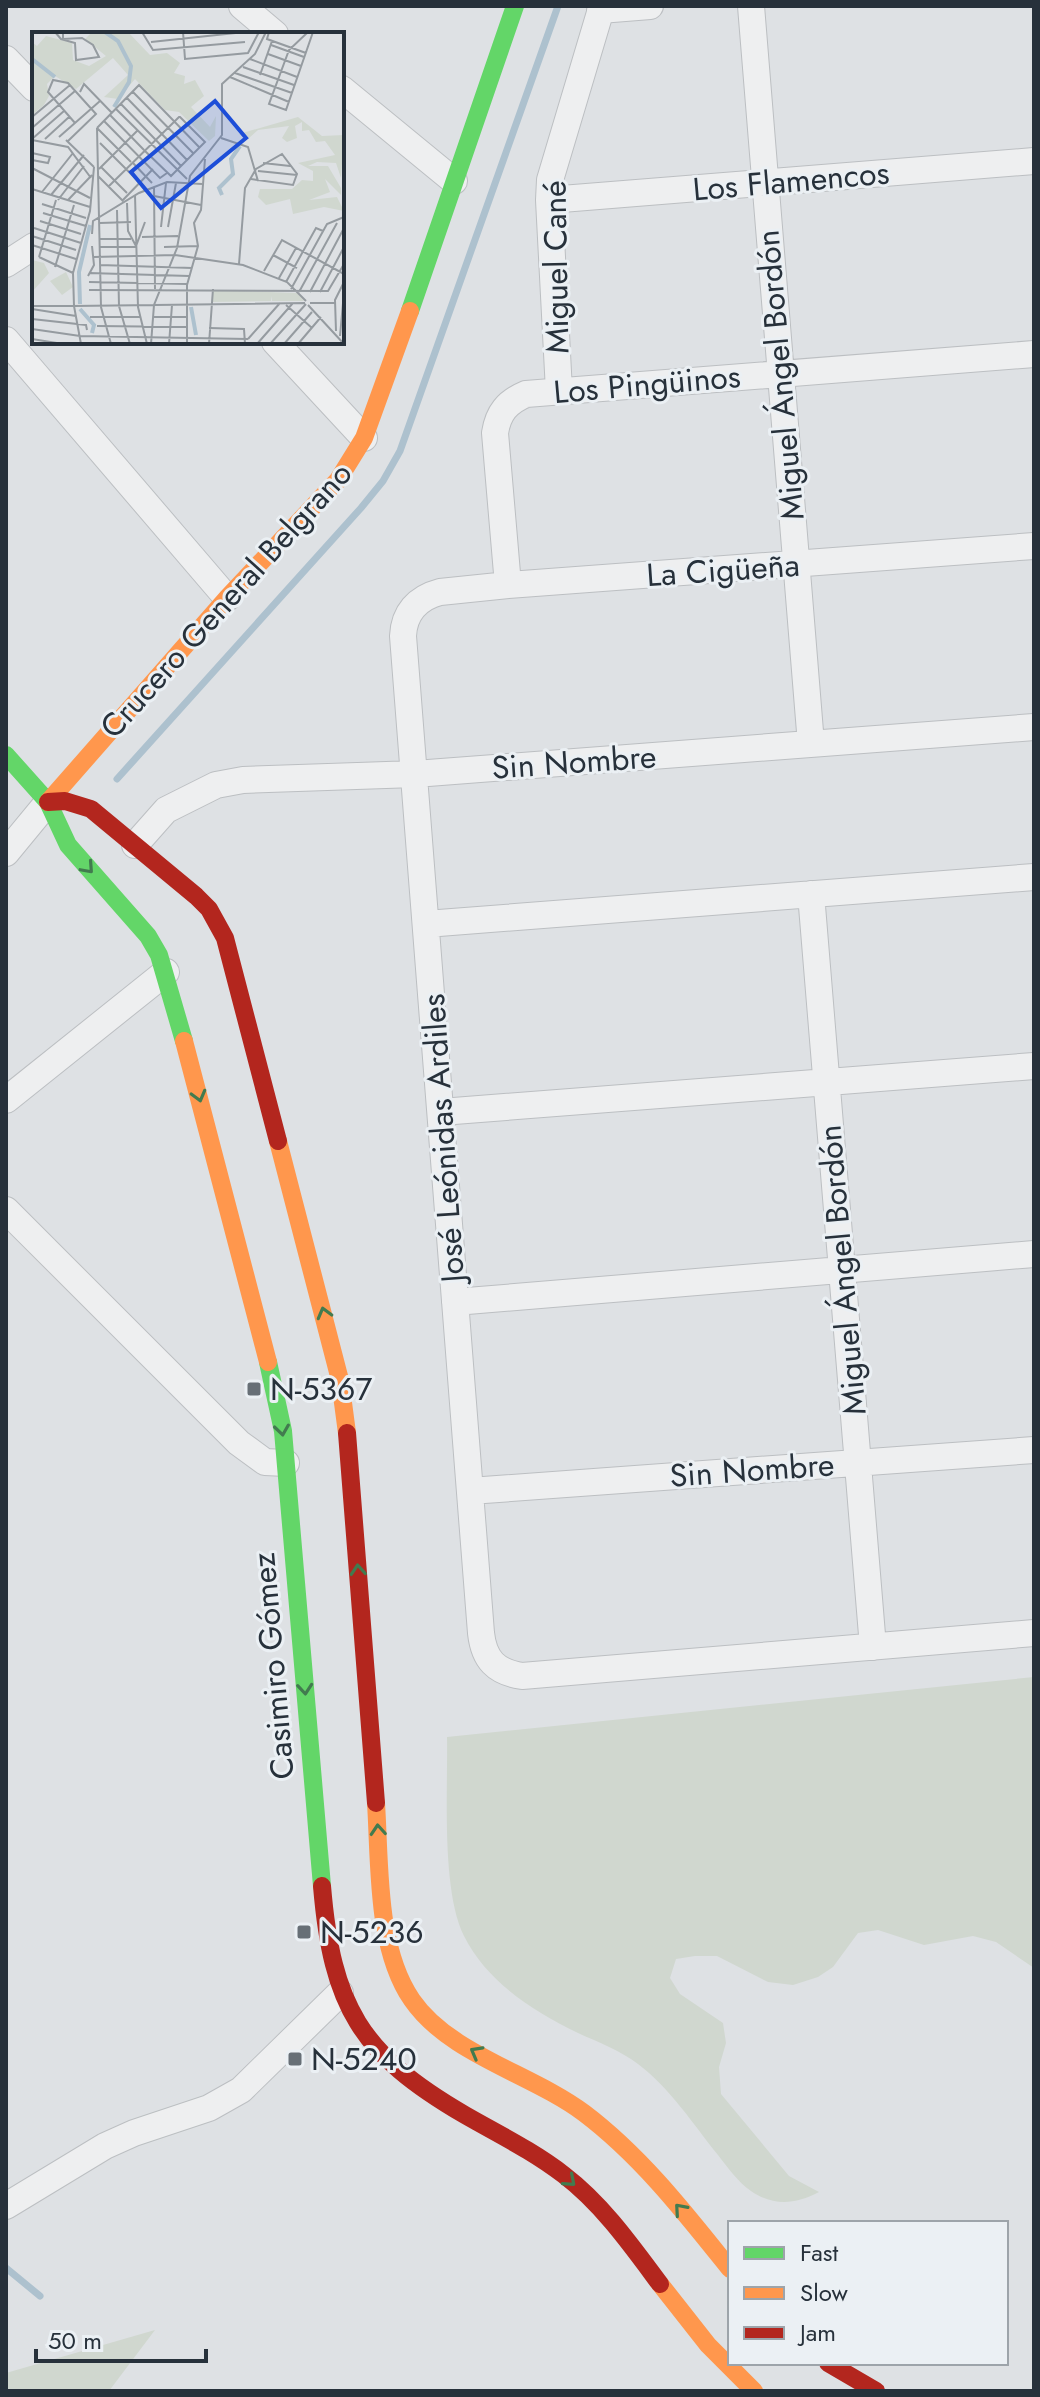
<svg xmlns="http://www.w3.org/2000/svg" width="1040" height="2397" viewBox="0 0 1040 2397" font-family="Jost,sans-serif">
<rect width="100%" height="100%" fill="#dee1e4"/>
<!-- green -->
<path fill="#d0d7cf" d="M1034,1677V1968L996,1942L973,1936L924,1945L878,1930L858,1933L833,1967L818,1977L793,1985L768,1982L717,1956H695L676,1959L670,1978L680,1994L723,2023L726,2043L719,2067L721,2094L789,2176L819,2192C796,2204 774,2207 751,2191C738,2182 728,2168 718,2155C693,2124 670,2088 638,2064C621,2051 598,2042 578,2033C533,2011 487,1982 464,1936C441,1889 448,1791 447,1737Z
M155,2330L109,2391H6V2373Z"/>
<g fill="none" stroke-linecap="round" stroke-linejoin="round">
<!-- stream -->
<path stroke="#adc1ce" stroke-width="7" d="M117,779L361,508L383,481L400,451L558,6
M6,2268L40,2296"/>
<!-- street casing -->
<g stroke="#bcbfc2" stroke-width="28">
<path id="street" d="M242,6L275,34
M751,6L811,744
M600,10L650,6
M6,59L34,88
M342,89L454,181
M549,200L1034,161
M6,264L34,246
M6,340L227,598
M275,342L364,438
M559,391L549,200L550,180L602,6
M1034,546L508,585L440,592C417,598 404,613 403,636L481,1633C484,1660 496,1672 522,1676L1034,1633
M508,585L495,433C498,413 507,402 526,394L1034,354
M135,845L166,810L216,785L243,780L415,774L1034,727
M6,853L48,802
M811,894L873,1647
M426,924L1034,877
M6,1100L166,972
M441,1112L1034,1066
M6,1210L239,1443L265,1462L286,1463
M455,1302L1034,1254
M470,1491L1034,1450
M6,2206L105,2146L134,2133L209,2108L241,2090L340,1993"/>
</g>
<!-- street -->
<use href="#street" stroke="#eeeff0" stroke-width="26"/>
<!-- fast -->
<path stroke="#63d668" stroke-width="18" d="M410,311L515,6
M6,755L48,802L68,845L148,936L159,955L184,1041
M268,1362L283,1431L322,1886"/>
<!-- slow -->
<path stroke="#ff974d" stroke-width="18" d="M48,802L227,598L338,480L364,438L410,311
M184,1041L268,1362
M278,1141L340,1380L347,1433
M376,1803C380,1864 376,1948 412,2000C449,2054 532,2074 584,2113C641,2156 686,2214 730,2269
M660,2284L708,2345L754,2391"/>
<!-- jam -->
<path stroke="#b3261e" stroke-width="18" d="M48,802L65,801L91,809L196,896L209,909L225,938L278,1141
M347,1433L376,1803
M322,1886C332,2006 360,2054 465,2115C498,2134 533,2151 564,2175C602,2204 631,2245 660,2284
M828,2363L876,2391"/>
</g>
<!-- one-way arrows -->
<defs><path id="oneway-chevron" d="M-2-3.5L2.5 0L-2 3.5" fill="none" stroke-width="1.6" stroke-linecap="round" stroke-linejoin="round" transform="scale(2)"/></defs>
<g stroke="#427b4f">
<use href="#oneway-chevron" transform="translate(88 868) rotate(48)"/>
<use href="#oneway-chevron" transform="translate(199 1096) rotate(75)"/>
<use href="#oneway-chevron" transform="translate(324 1313) rotate(-105)"/>
<use href="#oneway-chevron" transform="translate(282 1430) rotate(82)"/>
<use href="#oneway-chevron" transform="translate(358 1570) rotate(-94)"/>
<use href="#oneway-chevron" transform="translate(305 1689) rotate(85)"/>
<use href="#oneway-chevron" transform="translate(378 1830) rotate(-94)"/>
<use href="#oneway-chevron" transform="translate(476 2052) rotate(-151)"/>
<use href="#oneway-chevron" transform="translate(570 2181) rotate(41)"/>
<use href="#oneway-chevron" transform="translate(680 2209) rotate(-131)"/>
</g>
<!-- markers -->
<g fill="#676f76" stroke="#ebf0f4" stroke-width="3">
<rect x="246" y="1381" width="16" height="16" rx="4"/>
<rect x="296" y="1924" width="16" height="16" rx="4"/>
<rect x="287" y="2051" width="16" height="16" rx="4"/>
</g>
<g text-anchor="middle" dominant-baseline="central" stroke-width="6" stroke-linejoin="round" paint-order="stroke">
<!-- street labels -->
<g font-size="32" fill="#27313b" stroke="#ebf0f4">
<text transform="translate(791 181) rotate(-5)">Los Flamencos</text>
<text transform="translate(556 267) rotate(-91)">Miguel Cané</text>
<text transform="translate(780 375) rotate(-95)">Miguel Ángel Bordón</text>
<text transform="translate(647 384) rotate(-5)">Los Pingüinos</text>
<text transform="translate(723 570) rotate(-4)">La Cigüeña</text>
<text transform="translate(226 600) rotate(-48)">Crucero General Belgrano</text>
<text transform="translate(574 762) rotate(-4)">Sin Nombre</text>
<text transform="translate(443 1138) rotate(-94)">José Leónidas Ardiles</text>
<text transform="translate(842 1270) rotate(-95)">Miguel Ángel Bordón</text>
<text transform="translate(752 1470) rotate(-4)">Sin Nombre</text>
<text transform="translate(273 1666) rotate(-95)">Casimiro Gómez</text>
</g>
<!-- poi labels -->
<g font-size="32" fill="#27313b" stroke="#ebf0f4" text-anchor="start">
<text x="270" y="1389">N-5367</text>
<text x="320" y="1932">N-5236</text>
<text x="311" y="2059">N-5240</text>
</g>
</g>
<!-- overview -->
<g transform="translate(32 32)">
<rect width="312" height="312" fill="#dee1e4"/>
<path d="M60,0H96L118,23L135,21L148,31L142,41L153,44L152,52L163,48L172,64L159,75L178,95L184,84L183,104L177,109L147,80L133,78L103,47L86,67L72,65L96,43L81,26L44,57L23,44L15,52L17,64L12,73L0,83V10L5,14L14,4L40,11L41,28L57,34L74,24L53,7ZM266,85L290,104L312,103L309,146L304,131L285,130L276,134H296L309,156V163L293,147L298,160L277,168L305,165L312,179L292,175L261,182L258,167L234,173L226,165L228,157H260L270,148L281,149V139L266,131L303,123L293,109L284,110L277,98L270,99V90L263,94L265,106L255,110L250,106L257,94L226,98L216,107L207,102ZM0,228L12,231L17,241L0,260ZM34,240L41,255L30,263L18,249ZM181,258L265,261L272,269H240L239,264V269L179,270Z" fill="#d0d7cf"/>
<path fill="none" stroke="#adc1ce" stroke-width="4" d="M73,0L86,9L99,34L97,50L82,75M0,27L23,45M190,163L187,156L201,142L199,127L208,114M48,272L47,240L58,193M159,275L164,303M48,277L62,293L60,301"/>
<path fill="none" stroke="#959ba0" stroke-width="2" d="M23,0L29,7L43,11L44,28L67,25L61,13L50,6L31,7V0M110,0L121,18L213,10M151,0L153,27L216,21L227,0M237,0L235,7L274,21M276,0L257,18L237,72L254,78L281,0M119,10L213,0M239,13L272,25M236,22L269,34M218,27L265,45M211,35L262,53M203,41L260,61M228,43L240,9M198,45L257,70M100,59L162,122M48,60L52,52L80,81M94,65L155,128M88,71L149,134M84,77L155,147M78,83L112,118M0,85L38,53M72,89L128,146L135,141M0,96L43,59M65,96L69,275L79,312M65,96L107,53L168,116M65,96L99,130M27,105L68,69M189,106L216,115L226,149M0,107L32,79M13,107L37,85M0,108L36,115L59,146M34,108L62,135M36,109L64,82L36,51L21,48L16,60L43,91M68,111L112,155M0,121L18,125L16,131L0,128M101,131L120,151M231,131L258,134M69,135L95,161M0,136L58,166M67,137L105,99M226,139L265,143M66,144L91,169M76,155L147,85H148L173,110L139,144L113,119M122,155L123,257M0,157L58,175M10,160L41,121M19,163L52,123M103,163L106,275L115,312M122,164L169,173M26,168L52,134M36,168L60,143M90,169L121,137M95,171L96,199L104,214L113,190M10,172L54,186M85,178L87,274L98,312M11,181L54,194M8,189L49,202M68,191L99,190M129,195L134,151M136,195L144,151M2,196L49,211M60,202L61,189L107,161L135,150L170,152M0,204L44,218M110,205L146,204M68,207H99M0,213L44,227M68,215H104M132,215L166,214M241,223L265,236M7,225L24,168M7,225L41,241M62,225L143,223L211,233L255,250L274,269M207,232L213,156L224,137L250,122L265,142L261,153L219,147M68,233L160,236M23,235L42,173M232,239L250,208L312,242M57,241L157,244M56,244L62,233L60,214M247,246L264,216M57,250L155,252M254,250L284,196L291,199M259,257L295,192L312,185M57,258L296,259L312,232M267,260L305,191M278,260L312,196M288,260L312,215M278,271H304M254,273L280,296M276,273L312,312M0,274H42L41,241L58,179L62,135M0,277L44,284M58,285H109M121,285H156M0,287L54,293L55,298M65,294L156,295M177,296L212,297L213,312M0,297L48,304L216,307M304,299L303,268L312,250M308,304L311,271M0,307L31,312M216,307L248,271M49,312L42,274L273,271M119,312L122,273L145,216L158,144L190,103V52L223,22L234,0M137,312L140,273M155,312V253L166,214L162,191L169,178L173,127M177,312L181,257M225,312L261,271M238,312L274,272M252,312L280,280M266,312L289,285"/>
<path fill="#1d4ed8" fill-opacity="0.15" stroke="#1d4ed8" stroke-width="4" d="M183,69L214,106L129,176L99,140Z"/>
<rect width="312" height="312" fill="none" stroke="#27313b" stroke-width="4"/>
</g>
<!-- border -->
<rect width="1040" height="2397" fill="none" stroke="#27313b" stroke-width="16"/>
<!-- legend -->
<rect x="728" y="2221" width="280" height="144" fill="#ebf0f4" stroke="#9da4aa" stroke-width="2"/>
<rect x="744" y="2247" width="40" height="12" fill="#63d668" stroke="#9da4aa" stroke-width="2"/>
<text x="800" y="2261" font-size="24" fill="#27313b">Fast</text>
<rect x="744" y="2287" width="40" height="12" fill="#ff974d" stroke="#9da4aa" stroke-width="2"/>
<text x="800" y="2301" font-size="24" fill="#27313b">Slow</text>
<rect x="744" y="2327" width="40" height="12" fill="#b3261e" stroke="#9da4aa" stroke-width="2"/>
<text x="800" y="2341" font-size="24" fill="#27313b">Jam</text>
<!-- scale -->
<path d="M36 2349v12h170v-12" fill="none" stroke="#27313b" stroke-width="4"/>
<text x="48" y="2349" font-size="24" fill="#27313b" stroke="#ebf0f4" stroke-width="6" paint-order="stroke">50 m</text>
</svg>
